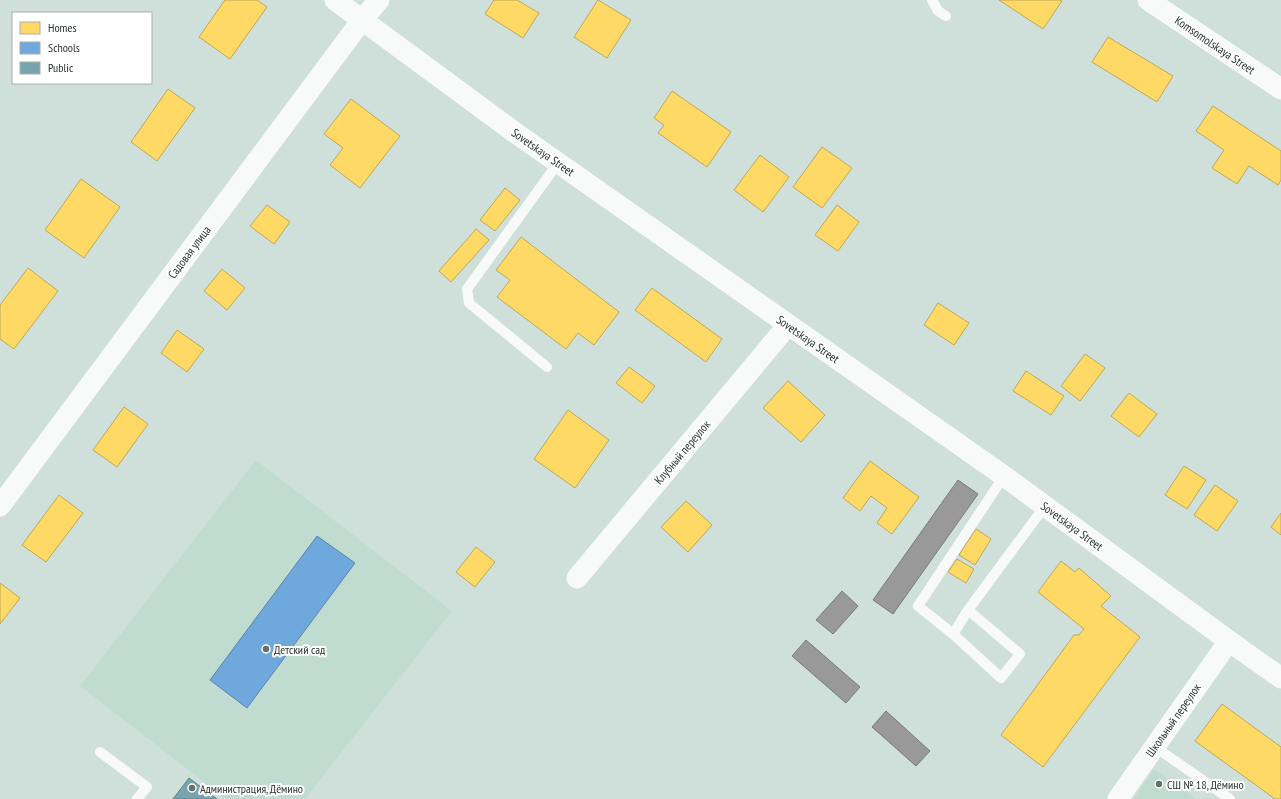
<svg xmlns="http://www.w3.org/2000/svg" width="1281" height="799" viewBox="0 0 1281 799" font-family="'PT Sans Narrow',sans-serif">
<rect width="100%" height="100%" fill="#cfe0da"/>
<!-- built -->
<path fill="#c0dcd1" d="M256,460L452,611L305,799H226L80,686Z
M1154,769L1196,799H1133Z"/>
<!-- homes -->
<path fill="#ffd966" stroke="#bfa856" d="M225,0H257L267,7L230,59L199,37Z
M494,0H517L539,13L523,38L485,14Z
M598,0L631,20L607,58L574,37Z
M999,0H1060L1062,1L1043,29Z
M1108,37L1173,76L1157,102L1092,62Z
M168,89L195,108L157,161L131,142Z
M672,91L731,132L707,167L658,133L664,125L654,118Z
M351,99L400,136L360,188L330,165L343,148L324,134Z
M1213,106L1281,151V180L1278,185L1249,166L1237,184L1212,168L1224,150L1196,131Z
M822,147L852,168L822,208L793,187Z
M760,155L789,177L763,212L734,190Z
M81,179L120,207L84,258L45,230Z
M505,188L520,200L495,231L480,220Z
M267,205L290,222L274,244L250,226Z
M837,205L859,222L838,251L815,235Z
M476,229L489,240L451,282L439,271Z
M521,237L619,312L594,345L578,333L566,349L497,297L510,280L496,270Z
M28,268L58,291L14,349L0,339V305Z
M222,269L245,288L227,310L204,291Z
M652,288L722,339L706,362L635,310Z
M938,303L969,323L954,345L924,325Z
M177,330L204,349L187,372L161,353Z
M1085,354L1105,368L1080,401L1061,386Z
M629,367L655,386L642,403L616,383Z
M1026,371L1064,396L1051,415L1013,391Z
M788,381L825,415L801,442L763,408Z
M1129,393L1157,414L1139,437L1111,416Z
M124,407L148,424L117,467L93,450Z
M568,410L609,440L575,488L534,459Z
M870,461L919,497L892,534L877,523L887,508L871,496L860,511L843,498Z
M1184,466L1206,480L1187,509L1165,495Z
M1215,485L1238,501L1217,531L1194,515Z
M59,495L83,513L46,562L22,545Z
M686,501L712,525L688,552L661,527Z
M1281,513V535L1271,527Z
M976,529L991,539L975,565L959,555Z
M476,547L495,562L475,587L456,572Z
M957,559L974,569L966,583L948,572Z
M1061,561L1075,572L1079,568L1111,596L1101,606L1140,637L1043,767L1001,735L1074,635H1079L1084,629L1038,592Z
M0,583L20,598L0,624Z
M1222,704L1281,747V799H1275L1195,741Z"/>
<!-- schools -->
<path fill="#6fa8dc" stroke="#5a85a8" d="M317,536L355,563L247,708L210,680Z"/>
<!-- public -->
<path fill="#76a5af" stroke="#5f8389" d="M189,778L217,799H173Z"/>
<!-- industry -->
<path fill="#999" stroke="#777b7a" d="M958,480L978,494L893,614L873,600Z
M842,591L858,606L833,634L816,620Z
M806,640L860,687L846,703L792,656Z
M886,711L930,751L916,766L872,727Z"/>
<g fill="none" stroke-linecap="round" stroke-linejoin="round">
<!-- service -->
<path stroke="#f8faf9" stroke-width="10" d="M932,0L938,11L946,16
M547,367L469,303L467,289L558,163
M1004,476L918,606L953,634L1001,678L1020,654L968,610L1045,506
M953,634L968,610
M1155,747L1230,799
M100,752L147,787L137,799"/>
<!-- minor -->
<path stroke="#f8faf9" stroke-width="21" d="M335,0L517,134L1004,476L1229,641L1281,678
M1148,0L1281,89
M0,506L362,20L379,0
M577,578L788,325
M1118,799L1229,641"/>
</g>
<!-- markers -->
<g fill="#63706c" stroke="#fff" stroke-width="1.5">
<circle cx="266" cy="649" r="4"/>
<circle cx="1159" cy="784" r="4"/>
<circle cx="192" cy="788" r="4"/>
</g>
<g text-anchor="middle" dominant-baseline="central" stroke-width="4" stroke-linejoin="round" paint-order="stroke">
<!-- street labels -->
<g font-size="12" fill="#293430" stroke="#fff">
<text transform="translate(1215 45) rotate(34)">Komsomolskaya Street</text>
<text transform="translate(543 152) rotate(35)">Sovetskaya Street</text>
<text transform="translate(189 252) rotate(-53)">Садовая улица</text>
<text transform="translate(808 339) rotate(35)">Sovetskaya Street</text>
<text transform="translate(682 452) rotate(-50)">Клубный переулок</text>
<text transform="translate(1072 526) rotate(36)">Sovetskaya Street</text>
<text transform="translate(1173 720) rotate(-55)">Школьный переулок</text>
</g>
<!-- poi labels -->
<g font-size="12" fill="#293430" stroke="#fff" text-anchor="start">
<text x="274" y="649">Детский сад</text>
<text x="1167" y="784">СШ № 18, Дёмино</text>
<text x="200" y="788">Администрация, Дёмино</text>
</g>
</g>
<!-- legend -->
<rect x="12" y="12" width="140" height="72" fill="#ffffff" stroke="#a9aeac"/>
<rect x="20" y="22" width="20" height="12" fill="#ffd966" stroke="#a9aeac"/>
<text x="48" y="32" font-size="12" fill="#293430">Homes</text>
<rect x="20" y="42" width="20" height="12" fill="#6fa8dc" stroke="#a9aeac"/>
<text x="48" y="52" font-size="12" fill="#293430">Schools</text>
<rect x="20" y="62" width="20" height="12" fill="#76a5af" stroke="#a9aeac"/>
<text x="48" y="72" font-size="12" fill="#293430">Public</text>
</svg>
